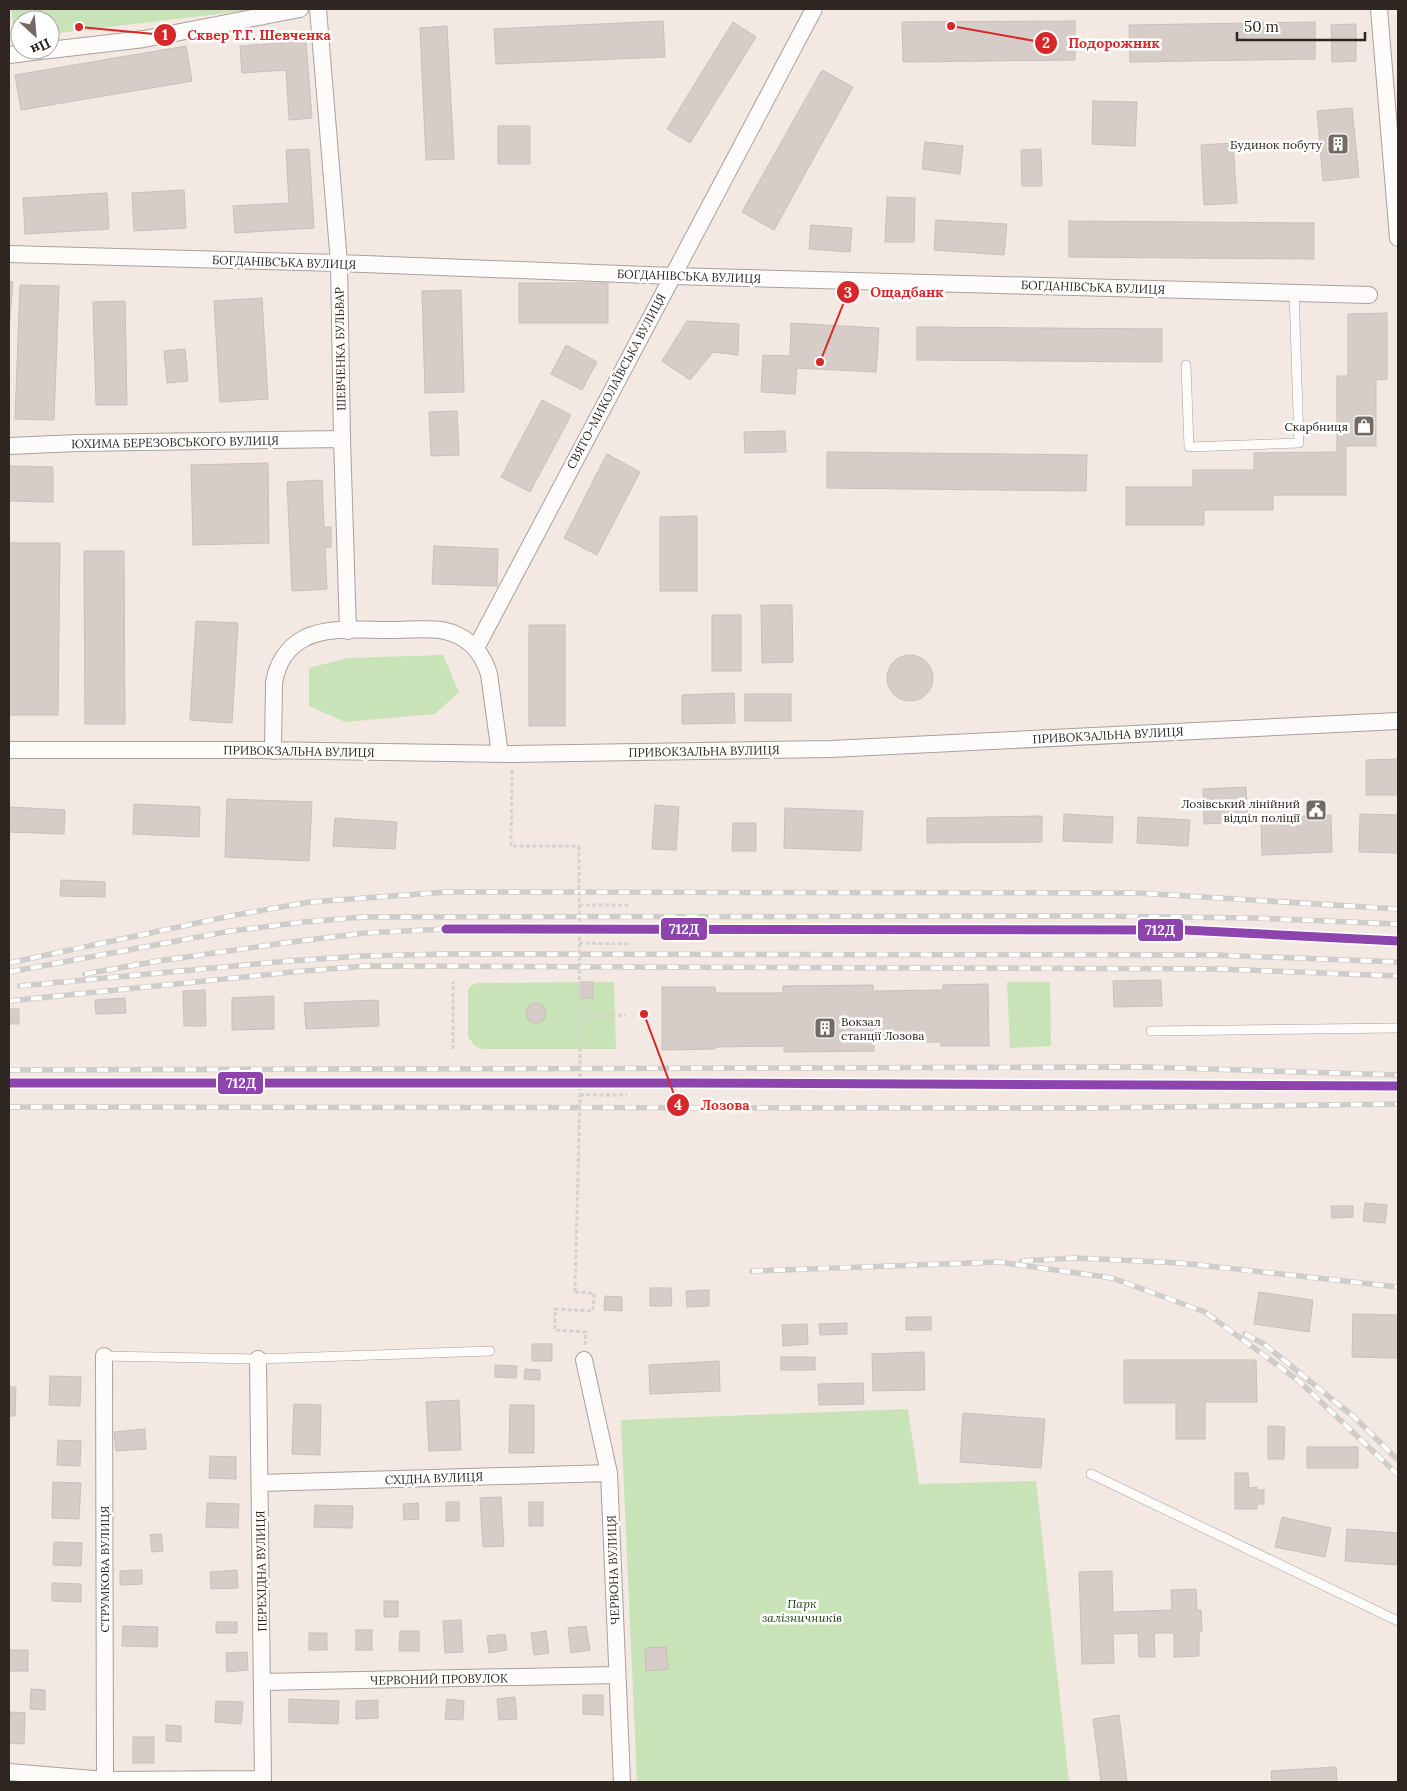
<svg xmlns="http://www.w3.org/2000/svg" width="1407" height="1791" viewBox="0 0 1407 1791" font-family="Lora,serif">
<rect width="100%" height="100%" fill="#f4e8e2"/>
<!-- green -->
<path fill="#c7e3b7" d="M11,9H261L50,34V20H20V38H15Z
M443,655L459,692L435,714L345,722L309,706V668L347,658Z
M614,982L616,1049H483L475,1046L468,1037V991L470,986L477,983Z
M1007,982H1050L1051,1046L1010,1048Z
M908,1409L919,1484L1036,1481L1069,1782H637L621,1420Z"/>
<!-- building -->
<path fill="#d7cdc8" stroke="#c9bfbb" d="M663,21L665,57L496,64L494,29Z
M1075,21V60L903,62L902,22Z
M733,22L756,37L690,143L667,129Z
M1315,22V59L1130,62L1129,25Z
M1356,24V61L1332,62L1331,25Z
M447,26L454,159L426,160L420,28Z
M306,41L312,118L289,120L286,70L242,73L240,46Z
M186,46L192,81L21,110L15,75Z
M822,70L853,87L774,230L742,212Z
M1093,101L1137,102L1135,146L1092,144Z
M1352,108L1359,177L1323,181L1317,111Z
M498,126H530V164H498Z
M925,142L963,146L960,174L922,169Z
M1233,143L1237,203L1204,205L1201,145Z
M309,149L314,228L235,233L233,206L289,203L286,150Z
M1041,149L1042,186H1022L1021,150Z
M184,190L186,228L134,231L132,193Z
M107,193L109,229L25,234L23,198Z
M887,197L915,198L914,242H885Z
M936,220L1007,224L1004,255L934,250Z
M1069,221L1314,223V259L1069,257Z
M811,225L852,228L850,252L809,249Z
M9,281L13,282L9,329Z
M519,283H608V323H519Z
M20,285L59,286L54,420L15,419Z
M461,290L464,392L425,393L422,291Z
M262,298L268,399L220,402L214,301Z
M125,301L127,405H96L93,302Z
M1387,313V379L1376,380V446H1346V495H1273V510H1204V525H1126V487H1193V470H1254V453L1337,452V376H1348V314Z
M687,321L739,324L738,355L713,352L690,380L662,361Z
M791,323L879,328L876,372L797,368L795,394L761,392L763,355L790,356Z
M917,327L1162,329V362L917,360Z
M566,345L597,362L582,390L551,374Z
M185,349L188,381L167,383L164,351Z
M542,400L571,415L530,492L501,477Z
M457,411L459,455L431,456L429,412Z
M785,431L786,452L745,453L744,432Z
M827,452L1087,455L1086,491L827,488Z
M607,454L640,472L597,555L564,538Z
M268,463L269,543L193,545L191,465Z
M9,466L53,467V502L9,501Z
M322,480L324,527H331V547L325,548L327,589L292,591L287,482Z
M697,516V591H660V517Z
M9,543H60L58,715H9Z
M434,546L498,549L497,586L432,584Z
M84,551H124L125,724H85Z
M761,605H792L793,662L762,663Z
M712,615H741V671H712Z
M196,621L238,623L232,723L190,720Z
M529,625H565V726H529Z
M887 678a23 23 0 1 1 46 0a23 23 0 1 1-46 0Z
M734,693L735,723L682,724V695Z
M745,694H791V721H745Z
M1398,759V795H1366V760Z
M1246,787L1248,822L1204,824L1203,789Z
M227,799L312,802L309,861L225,857Z
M134,804L200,807L199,837L133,834Z
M655,805L679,807L676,850L652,849Z
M9,807L65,810L64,834L9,832Z
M785,808L863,811L861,851L784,848Z
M1064,814L1113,817L1112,843L1063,841Z
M1360,814L1398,815V853L1359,852Z
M1331,815L1332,852L1262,855L1261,818Z
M1042,816V842L927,843V818Z
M1138,817L1190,820L1188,846L1137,843Z
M335,818L397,822L395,849L333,846Z
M733,823H756V851H732Z
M61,880L105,882V897L60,896Z
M1161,980L1162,1006L1114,1007L1113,981Z
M580,982H593V998H581Z
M988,984L989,1046H941V1042H874V1051L784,1052V1046L715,1047V1049L662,1050V987H715L716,993H783V986L873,985V991L943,990V985Z
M205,990L206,1026H184L183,991Z
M274,996V1029L232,1030V998Z
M125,998L126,1013L96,1014L95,1000Z
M378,1000L379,1026L306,1029L304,1003Z
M526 1013a10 10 0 1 1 20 0a10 10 0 1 1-20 0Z
M9,1009H19V1024H9Z
M1365,1203L1387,1205L1385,1223L1363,1221Z
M1331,1206H1353V1217L1332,1218Z
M650,1288H671L672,1306H650Z
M709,1290V1306L687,1307L686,1291Z
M1259,1292L1313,1300L1309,1332L1254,1324Z
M605,1296L622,1297V1311L604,1310Z
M1353,1314L1398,1315V1358L1352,1357Z
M906,1317H931V1330H906Z
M847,1323V1334L820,1335L819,1324Z
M807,1324L808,1344L783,1346L782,1325Z
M532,1344H552V1361H532Z
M924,1352L925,1390L873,1391L872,1354Z
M781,1357H815V1370H781Z
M1124,1360H1256L1257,1402H1205V1439H1176V1403H1124Z
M719,1361L720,1391L650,1394L649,1365Z
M495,1365L517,1366L516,1378L495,1377Z
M525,1369L540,1370V1380L524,1379Z
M50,1376L81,1377L80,1406L49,1405Z
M863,1383L864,1404L819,1405L818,1384Z
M9,1387H16L15,1416H9Z
M459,1400L461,1450L429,1451L426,1402Z
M294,1404L321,1405L320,1455L292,1454Z
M510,1405H534V1453H509Z
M963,1413L1045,1419L1041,1468L960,1462Z
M1268,1426L1285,1427L1284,1459H1268Z
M145,1429L146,1449L116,1451L114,1432Z
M58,1440L81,1441L80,1466L57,1465Z
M1307,1447H1358V1468H1307Z
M210,1456L236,1457V1479L209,1478Z
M1235,1473H1248L1249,1488L1257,1487V1490H1264V1504H1257V1509H1235Z
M53,1482L81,1483L79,1519L52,1518Z
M501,1497L504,1546L483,1547L480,1498Z
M446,1502H459V1521H446Z
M529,1502H543V1526H529Z
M207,1503L239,1504L238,1528L206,1527Z
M418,1503L419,1519L404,1520L403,1504Z
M315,1505L353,1506L352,1528L314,1527Z
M1282,1517L1331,1528L1325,1557L1275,1547Z
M1347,1529L1398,1533V1565L1345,1561Z
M161,1534L163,1551L152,1552L150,1535Z
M54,1542L82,1543L81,1566L53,1565Z
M142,1570V1584L120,1585V1571Z
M237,1570L238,1588L211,1589L210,1572Z
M1112,1571L1113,1612L1172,1610L1171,1590L1196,1589L1197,1610H1201L1202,1632H1199V1656L1174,1657V1633H1154L1155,1657H1139L1138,1633L1113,1634L1114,1663L1082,1664L1079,1572Z
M52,1583L81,1584V1602L52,1601Z
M384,1601H398V1617H384Z
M461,1620L463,1652L445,1653L443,1621Z
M216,1622H237V1633H216Z
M123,1626L158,1627L157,1647L122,1646Z
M586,1626L590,1650L571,1653L568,1628Z
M356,1630H372V1650H356Z
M400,1631H419V1651H399Z
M546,1631L549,1653L534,1655L531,1633Z
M309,1633H327V1650H309Z
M505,1634L507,1650L489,1653L487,1636Z
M666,1647L668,1669L646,1671L645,1648Z
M9,1650H28V1671H9Z
M247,1652L248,1670L227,1672L226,1653Z
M31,1689L45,1690V1710L30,1709Z
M583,1695H603V1715L583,1714Z
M515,1697L517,1719L499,1720L497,1699Z
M289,1699L339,1701L338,1724L289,1722Z
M447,1699L464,1701L463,1720L445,1719Z
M378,1700V1718L356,1719V1701Z
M216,1701L243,1702L241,1724L215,1722Z
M10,1712L25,1713L24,1744L9,1743Z
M1119,1715L1127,1782H1101L1093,1719Z
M166,1725L181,1726V1742L166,1741Z
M133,1737H154V1763H133Z
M1336,1767L1337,1782H1272L1271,1771Z"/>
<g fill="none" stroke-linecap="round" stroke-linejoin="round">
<!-- lane casing -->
<g stroke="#aaa09c" stroke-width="10">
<path id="lane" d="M1186,365L1189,447L1299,443L1294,292
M1151,1031L1398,1028
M104,1356L258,1359L490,1351
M1091,1474L1398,1621"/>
</g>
<!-- street casing -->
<g stroke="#aaa09c" stroke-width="18">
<path id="street" d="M318,9L339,263L342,439L348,631
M1379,9L1398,238
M50,50L144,39L300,9
M9,55L49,50
M9,254L339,263L672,276L1369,295
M9,446L77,443L342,439
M476,648L814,9
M9,750H259L512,754L831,749L1398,721
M273,751L274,683C277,664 287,647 305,638C327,626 366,630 391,630C408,630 425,628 441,630C447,631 453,633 459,636C475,644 484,658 489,674L500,754
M104,1356L105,1782
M258,1359L263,1782
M584,1360L609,1473L622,1782
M260,1483L609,1473
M262,1682L617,1675
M9,1772L105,1780L263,1779"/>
</g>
<!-- path -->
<path stroke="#d5d2d0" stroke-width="3" stroke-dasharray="4 2.5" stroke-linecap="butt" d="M512,770L511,846H579
M579,905H629
M579,943L629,944
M579,1017L626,1015
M453,1049V982
M580,1095H627
M575,1292L594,1293L593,1311L555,1309V1330L586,1332L585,1345"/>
<!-- lane -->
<use href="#lane" stroke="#fdfcfb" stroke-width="9"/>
<!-- street -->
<use href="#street" stroke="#fdfcfb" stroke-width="16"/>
<!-- rail casing -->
<g stroke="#cfccca" stroke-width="5.5">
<path id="rail" d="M9,963L235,915L310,902L447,892L1138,893L1398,909
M9,972L231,931L304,922L364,917L1097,916L1251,918L1398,924
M85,974L158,961L291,942L365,933L446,929
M20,986L289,961L362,956L447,954L1215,955L1398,962
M9,1001L292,972L366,966L1219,969L1398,976
M9,1070L1146,1067L1398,1075
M9,1107L1090,1108L1398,1104
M1022,1261L1076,1258L1181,1263L1398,1287
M752,1271L999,1262L1112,1278L1205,1312L1299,1381L1398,1475
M1245,1334L1264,1344L1354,1417L1398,1460"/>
</g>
<!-- rail -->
<use href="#rail" stroke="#fff" stroke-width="4" stroke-dasharray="11" stroke-linecap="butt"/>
<!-- path-bridge -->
<path stroke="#d5d2d0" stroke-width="3" stroke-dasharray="4 2.5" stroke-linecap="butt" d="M575,1292L580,1095L579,846"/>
<!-- rail-1 casing -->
<g stroke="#fff" stroke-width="12">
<path id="rail-1" d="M446,929L1184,930L1398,941
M9,1083H686L1398,1086"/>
</g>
<!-- rail-1 -->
<use href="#rail-1" stroke="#8e44ad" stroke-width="9"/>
</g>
<!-- icons -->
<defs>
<g id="building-square" transform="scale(1.125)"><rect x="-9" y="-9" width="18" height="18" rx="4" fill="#746a65" stroke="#fff"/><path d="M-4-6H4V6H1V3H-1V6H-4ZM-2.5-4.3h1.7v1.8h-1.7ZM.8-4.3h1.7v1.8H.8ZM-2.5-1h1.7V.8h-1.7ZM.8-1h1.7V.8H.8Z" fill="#fff"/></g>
<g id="shop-square" transform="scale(1.125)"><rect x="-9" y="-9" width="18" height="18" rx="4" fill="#746a65" stroke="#fff"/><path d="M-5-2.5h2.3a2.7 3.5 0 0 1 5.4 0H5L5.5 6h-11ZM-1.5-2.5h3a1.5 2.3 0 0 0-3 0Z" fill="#fff"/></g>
<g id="civic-square" transform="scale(1.125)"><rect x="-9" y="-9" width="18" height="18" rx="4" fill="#746a65" stroke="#fff"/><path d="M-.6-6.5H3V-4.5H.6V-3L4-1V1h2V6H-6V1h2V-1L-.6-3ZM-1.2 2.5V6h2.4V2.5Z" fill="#fff"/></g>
</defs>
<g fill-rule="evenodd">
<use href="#building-square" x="1338" y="144"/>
<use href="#shop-square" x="1364" y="426"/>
<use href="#civic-square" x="1316" y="810"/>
<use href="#building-square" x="825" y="1028"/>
</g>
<g text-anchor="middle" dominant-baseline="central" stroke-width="5" stroke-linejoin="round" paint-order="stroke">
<!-- poi labels -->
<g font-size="12" fill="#2f2622" stroke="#fff" text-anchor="end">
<text x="1322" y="144">Будинок побуту</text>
<text x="1348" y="426">Скарбниця</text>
<text x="1300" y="803">Лозівський лінійний<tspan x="1300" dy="14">відділ поліції</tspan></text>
<text x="841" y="1021" text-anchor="start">Вокзал<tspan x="841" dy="14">станції Лозова</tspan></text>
</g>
<!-- street labels -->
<g font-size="12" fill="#2f2622" stroke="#fff">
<text transform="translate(284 262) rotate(2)">БОГДАНІВСЬКА ВУЛИЦЯ</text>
<text transform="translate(689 276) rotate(2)">БОГДАНІВСЬКА ВУЛИЦЯ</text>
<text transform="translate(1093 287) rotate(2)">БОГДАНІВСЬКА ВУЛИЦЯ</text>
<text transform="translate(340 349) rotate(-91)">ШЕВЧЕНКА БУЛЬВАР</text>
<text transform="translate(616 381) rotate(-62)">СВЯТО-МИКОЛАЇВСЬКА ВУЛИЦЯ</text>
<text transform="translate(175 442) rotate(-1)">ЮХИМА БЕРЕЗОВСЬКОГО ВУЛИЦЯ</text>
<text transform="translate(1108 735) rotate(-3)">ПРИВОКЗАЛЬНА ВУЛИЦЯ</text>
<text transform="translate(299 751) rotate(1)">ПРИВОКЗАЛЬНА ВУЛИЦЯ</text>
<text transform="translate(704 751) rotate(-1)">ПРИВОКЗАЛЬНА ВУЛИЦЯ</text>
<text transform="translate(434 1478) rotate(-2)">СХІДНА ВУЛИЦЯ</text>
<text transform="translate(104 1569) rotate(-90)">СТРУМКОВА ВУЛИЦЯ</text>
<text transform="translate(613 1570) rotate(-92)">ЧЕРВОНА ВУЛИЦЯ</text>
<text transform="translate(261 1571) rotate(-91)">ПЕРЕХІДНА ВУЛИЦЯ</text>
<text transform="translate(439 1679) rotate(-1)">ЧЕРВОНИЙ ПРОВУЛОК</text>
</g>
<!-- park labels -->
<g font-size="12" font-style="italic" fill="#103805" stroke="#fff">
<text x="802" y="1603">Парк<tspan x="802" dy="14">залізничників</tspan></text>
</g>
</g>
<!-- callouts -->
<path fill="none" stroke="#d62828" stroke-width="2" d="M79 27L165 35M951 26L1046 43M820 362L848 292M644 1014L678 1105"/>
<g fill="#d62828" stroke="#fff" stroke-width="2">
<circle cx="79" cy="27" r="5"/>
<circle cx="951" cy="26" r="5"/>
<circle cx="820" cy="362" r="5"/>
<circle cx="644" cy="1014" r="5"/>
<circle cx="165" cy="35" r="12"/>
<circle cx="1046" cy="43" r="12"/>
<circle cx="848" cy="292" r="12"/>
<circle cx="678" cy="1105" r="12"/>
</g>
<g font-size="15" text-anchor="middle" font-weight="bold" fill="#fff">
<text x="165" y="40">1</text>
<text x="1046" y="48">2</text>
<text x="848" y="298">3</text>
<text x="678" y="1110">4</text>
</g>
<g font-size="14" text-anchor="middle" font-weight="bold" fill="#d62828" stroke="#fff" stroke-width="5" stroke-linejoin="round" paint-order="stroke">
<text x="259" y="40">Сквер Т.Г. Шевченка</text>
<text x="1114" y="48">Подорожник</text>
<text x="907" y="297">Ощадбанк</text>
<text x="725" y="1110">Лозова</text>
</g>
<g stroke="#fff" stroke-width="2">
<rect x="660" y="917" width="48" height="24" rx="5" fill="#8e44ad"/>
<rect x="1137" y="918" width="47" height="24" rx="5" fill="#8e44ad"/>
<rect x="217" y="1071" width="47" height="24" rx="5" fill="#8e44ad"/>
</g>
<g font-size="14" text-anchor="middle" font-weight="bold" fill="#fff">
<text x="684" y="934">712Д</text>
<text x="1160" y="935">712Д</text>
<text x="241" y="1088">712Д</text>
</g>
<!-- border -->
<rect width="1407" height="1791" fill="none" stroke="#2f2622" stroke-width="20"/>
<!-- north arrow -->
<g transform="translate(35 35) rotate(154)"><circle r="24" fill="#ffffff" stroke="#aca8a7"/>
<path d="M0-4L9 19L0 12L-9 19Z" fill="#746a65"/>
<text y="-8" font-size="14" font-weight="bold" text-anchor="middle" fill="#2f2622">Пн</text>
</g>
<!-- scale -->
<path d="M1237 32v8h128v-8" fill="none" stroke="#2f2622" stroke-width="2.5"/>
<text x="1244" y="32" font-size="15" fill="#2f2622" stroke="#ffffff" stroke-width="4" paint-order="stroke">50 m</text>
</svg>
